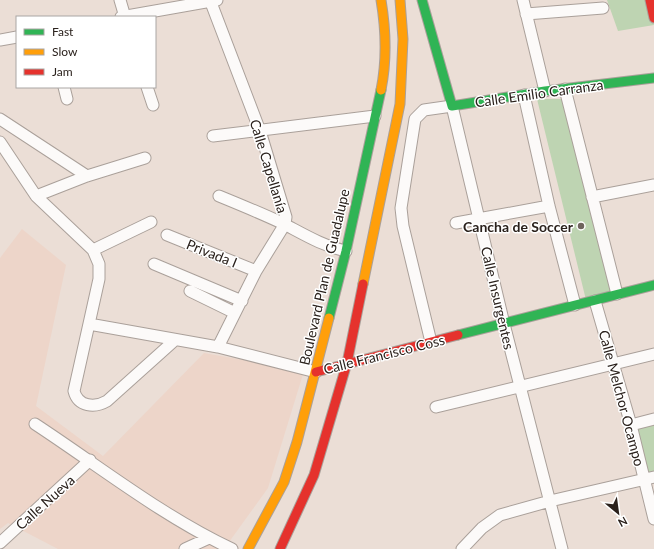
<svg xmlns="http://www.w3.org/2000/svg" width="654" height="549" viewBox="0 0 654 549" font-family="Lato,sans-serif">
<rect width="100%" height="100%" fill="#ebded6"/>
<!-- built -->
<path fill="#edd5c9" d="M22,229L66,265L36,406L103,456L204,353L304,371L268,488L224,549H58L8,523L0,529V258Z"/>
<!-- green -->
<path fill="#bed4b2" d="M607,0H650L654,25L618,31Z
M537,99H564L612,292L586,300Z
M654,421V474L645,477L633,426Z"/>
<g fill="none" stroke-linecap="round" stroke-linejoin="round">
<!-- street casing -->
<g stroke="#aaa09a" stroke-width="13">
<path id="street" d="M120,0L125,17
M210,0L260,131L286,217L285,224L256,271L218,347
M523,0L545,91
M526,14L603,8
M121,17L217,0
M0,40L17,37
M64,87L67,99
M147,87L153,105
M565,89L617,294
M524,95L549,206L575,305
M0,119L87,176
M213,136L375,116
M0,142L36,196L93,250L99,264V279L74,391C78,407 95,408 107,401L175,340
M36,196L87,176L145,158
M219,196C241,205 263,214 284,224C305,235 323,246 346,251
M592,197L654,185
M456,223L549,206
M167,235L256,271
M93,250L151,222
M154,264L242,301
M190,291L235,313
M595,301L631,425L654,519
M89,324L218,347L316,372
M431,342L403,226L401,208L415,119L424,110L452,106L504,324L562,549
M436,407L654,354
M35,424C99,466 162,516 232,549
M631,425L654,419
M0,543L90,460
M185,549L209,538
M462,549L482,528L500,515L550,501L654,477"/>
</g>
<!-- fast casing -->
<g stroke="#aaa09a" stroke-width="11">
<path id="fast" d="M422,0L452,106L545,91L654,78
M329,318L346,251L381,90
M458,335L654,285"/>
</g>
<!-- slow casing -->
<g stroke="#aaa09a" stroke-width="11">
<path id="slow" d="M381,90C387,60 386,30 381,0
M363,284L400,104L403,39L400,0
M248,549L284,482L297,442L329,318"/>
</g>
<!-- jam casing -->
<g stroke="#aaa09a" stroke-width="11">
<path id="jam" d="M650,0L654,18
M316,372L458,335
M280,549L314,475L347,363L363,284"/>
</g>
<!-- street -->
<use href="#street" stroke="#fcfaf9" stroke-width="11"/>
<!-- fast -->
<use href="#fast" stroke="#30b455" stroke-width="9"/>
<!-- slow -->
<use href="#slow" stroke="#ff9f0a" stroke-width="9"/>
<!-- jam -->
<use href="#jam" stroke="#e5322d" stroke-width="9"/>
</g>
<!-- markers -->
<circle fill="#6e635d" stroke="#fff" stroke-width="1.5" cx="581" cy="226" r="4"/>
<g text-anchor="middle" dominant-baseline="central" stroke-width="3" stroke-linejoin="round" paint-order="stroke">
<!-- street labels -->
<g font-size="14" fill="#2a211c" stroke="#fff">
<text transform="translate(539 93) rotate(-8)">Calle Emilio Carranza</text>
<text transform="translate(269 166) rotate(73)">Calle Capellanía</text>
<text transform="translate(212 253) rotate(22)">Privada I</text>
<text transform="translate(324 277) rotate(-77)">Boulevard Plan de Guadalupe</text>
<text transform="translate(498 298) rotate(77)">Calle Insurgentes</text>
<text transform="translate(384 354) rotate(-14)">Calle Francisco Coss</text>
<text transform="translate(622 398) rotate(75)">Calle Melchor Ocampo</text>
<text transform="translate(45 502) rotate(-42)">Calle Nueva</text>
</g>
<!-- poi labels -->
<g font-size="14" font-weight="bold" fill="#2a211c" stroke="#fff" text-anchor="end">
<text x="573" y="226">Cancha de Soccer</text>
</g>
</g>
<!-- legend -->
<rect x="16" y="16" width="140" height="72" fill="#ffffff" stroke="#aaa6a4"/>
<rect x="24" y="29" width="20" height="6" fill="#30b455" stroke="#aaa6a4"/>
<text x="52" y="36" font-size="12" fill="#2a211c">Fast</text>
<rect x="24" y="49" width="20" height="6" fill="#ff9f0a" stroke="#aaa6a4"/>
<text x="52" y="56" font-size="12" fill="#2a211c">Slow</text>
<rect x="24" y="69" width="20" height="6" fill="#e5322d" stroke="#aaa6a4"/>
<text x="52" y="76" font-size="12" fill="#2a211c">Jam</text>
<!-- north arrow -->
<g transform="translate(618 513) rotate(151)" stroke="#ffffff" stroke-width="3" paint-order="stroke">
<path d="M0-3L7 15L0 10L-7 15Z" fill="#2a211c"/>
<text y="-6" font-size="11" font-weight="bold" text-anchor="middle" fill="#2a211c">N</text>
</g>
</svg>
